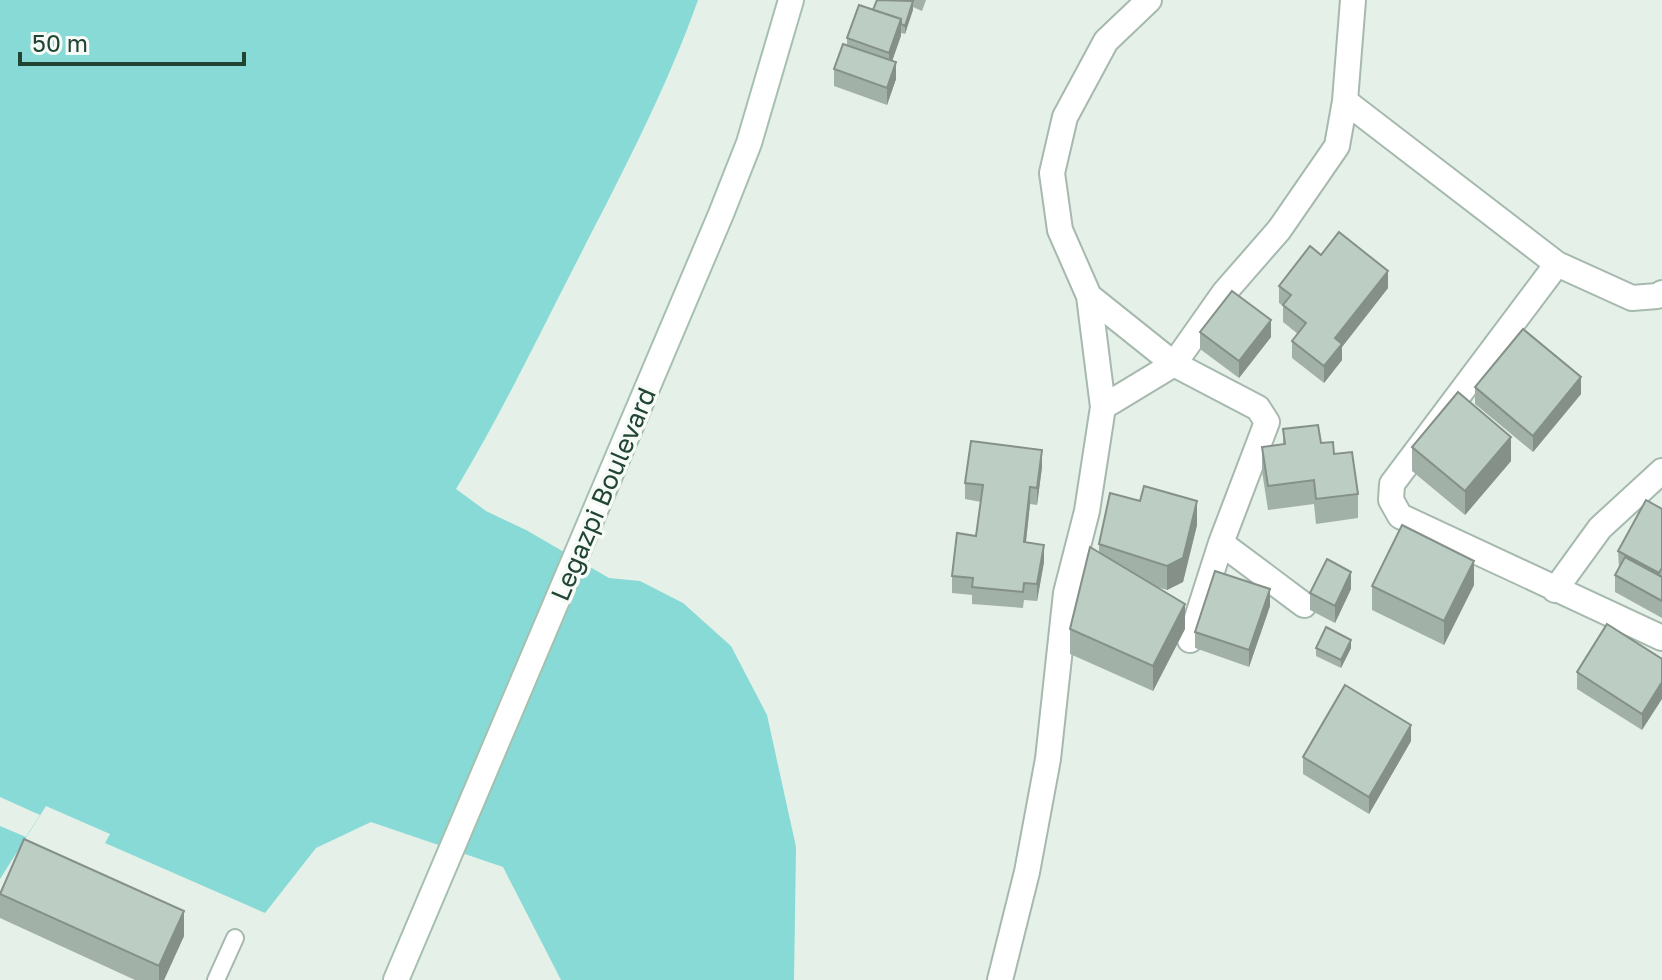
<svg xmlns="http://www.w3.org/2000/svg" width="1662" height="980" viewBox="0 0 1662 980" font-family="'Golos Text',sans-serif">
<rect width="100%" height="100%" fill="#e5f0e8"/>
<!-- water -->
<path fill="#87dad5" d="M0,0H698C665,93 618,181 573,269C535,343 499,418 456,489L486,511L526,530L609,578L640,581L683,603L731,646L767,715L796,847L794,980H561L503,867L371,822L316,848L265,913L105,843L110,834L46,806L0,879Z"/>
<!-- pier -->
<path fill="#e5f0e8" d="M0,797L40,815L26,837L0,826Z"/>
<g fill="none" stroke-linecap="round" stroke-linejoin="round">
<!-- lane casing -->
<g stroke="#a6b9ae" stroke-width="20">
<path id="lane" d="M216,980L235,938"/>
</g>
<!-- street casing -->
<g stroke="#a6b9ae" stroke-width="28">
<path id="street" d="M1345,101L1557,264L1632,298L1657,296L1662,293
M1557,264L1392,484L1391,500L1400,516L1662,638
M1089,296L1174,364L1258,408L1267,422L1221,543L1190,640
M1103,407L1174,364L1224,293L1279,230L1337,146L1345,101L1353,0
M1221,543L1304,605
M1555,590L1600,528L1662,471
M1000,980L1027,872L1048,759L1066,593L1087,511L1103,407L1089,296L1060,230L1052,173L1065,117L1106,41L1149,0"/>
</g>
<!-- secondary casing -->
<g stroke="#a5c0b0" stroke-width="28">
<path id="secondary" d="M396,980L721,214L749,143L791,0"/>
</g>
<!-- lane -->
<use href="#lane" stroke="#fff" stroke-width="16"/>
<!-- street -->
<use href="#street" stroke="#fff" stroke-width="24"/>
<!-- secondary -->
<use href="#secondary" stroke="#fff" stroke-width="24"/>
</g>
<!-- wall -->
<path fill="#a2b1a8" d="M877,0H926L922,11L913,7L905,34L901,33L892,61L896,79L887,105L834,86V69L847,45V38L873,10Z
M1321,255L1388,288L1342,347V360L1324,383L1292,358V341L1298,334L1283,322V306L1279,303V286Z
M1200,332L1271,337L1239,378L1200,349Z
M1475,387L1581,394L1533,452L1475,404Z
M1283,429L1321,443L1334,454L1358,494V518L1316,524L1314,504L1268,510L1262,471V447L1283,444Z
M1412,447L1511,461L1465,515L1412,471Z
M1042,467L1037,505L1030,504L1026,542L1044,562L1037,601L1024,600L1023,608L972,604V595L952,593V576L976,536L981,502L965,499V483Z
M1662,509V618L1615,592V575L1619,568L1618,551Z
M1197,525L1183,582L1167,590L1154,586L1185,629L1153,691L1070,654V629L1099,553V544Z
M1474,585L1444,645L1372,610V586Z
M1351,589L1335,623L1310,610V593Z
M1270,606L1249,667L1195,648V632Z
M1316,648H1351L1341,668L1316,656Z
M1662,659L1642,730L1577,689V672Z
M1411,741L1369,814L1303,774V757Z
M0,891L184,936L164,980H135L0,918Z"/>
<!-- shaded-wall -->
<path fill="#849088" d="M913,1V10L905,34V26Z
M901,19V36L889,70V53Z
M896,62V79L887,105V88Z
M1388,271V288L1342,347V360L1324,383V366L1335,338Z
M1271,320V337L1239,378V361Z
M1581,377V394L1533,452V436Z
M1511,437V461L1465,515V491Z
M1042,450V467L1037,505V488Z
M1030,487V504L1024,559V542Z
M1197,501V525L1183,582L1167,590V566Z
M1044,545V562L1037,601V584Z
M1474,561V585L1444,645V621Z
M1351,572V589L1335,623V606Z
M1270,589V606L1249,667V650Z
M1185,604V629L1153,691V666Z
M1351,640V648L1341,668V660Z
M1662,682V699L1642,730V714Z
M1411,725V741L1369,814V797Z
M184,911V936L164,980H159V966Z"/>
<!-- building -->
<path fill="#bccec3" stroke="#849088" stroke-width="2" d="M877,0L913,1L905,26L901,24V19L873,10Z
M859,5L901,19L889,53L847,38Z
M843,44L896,62L887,88L834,69Z
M1339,232L1388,271L1335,338L1342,344L1324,366L1292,341L1306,323L1283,305L1291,295L1279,286L1310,246L1321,255Z
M1232,291L1271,320L1239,361L1200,332Z
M1523,329L1581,377L1533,436L1475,387Z
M1458,392L1511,437L1465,491L1412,447Z
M1318,425L1321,443L1333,442L1334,454L1352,452L1358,494L1316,499L1314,480L1268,486L1262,447L1285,444L1283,429Z
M971,441L1042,450L1037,488L1030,487L1024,542L1044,545L1037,584L1024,583L1023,592L972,587L973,578L952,576L957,533L976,536L983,485L965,483Z
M1144,486L1197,501L1183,558L1167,566L1099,544L1110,493L1140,501Z
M1646,500L1662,509V568L1659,573L1618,551Z
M1402,525L1474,561L1444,621L1372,586Z
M1090,547L1185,604L1153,666L1070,629Z
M1625,557L1662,577V601L1615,575Z
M1327,559L1351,572L1335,606L1310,593Z
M1215,571L1270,589L1249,650L1195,632Z
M1607,624L1662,659V682L1642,714L1577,672Z
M1326,627L1351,640L1341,660L1316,648Z
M1345,685L1411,725L1369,797L1303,757Z
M24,839L184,911L159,966L0,894Z"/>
<g text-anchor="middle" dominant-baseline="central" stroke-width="7" stroke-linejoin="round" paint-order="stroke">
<!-- street labels -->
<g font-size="26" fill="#214433" stroke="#f6fbf8">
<text transform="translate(603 494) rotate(-67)">Legazpi Boulevard</text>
</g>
</g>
<!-- scale -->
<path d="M20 52v12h224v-12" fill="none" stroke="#214433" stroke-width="4"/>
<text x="32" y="52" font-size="24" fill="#214433" stroke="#f6fbf8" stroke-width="6" paint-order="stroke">50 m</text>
</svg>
